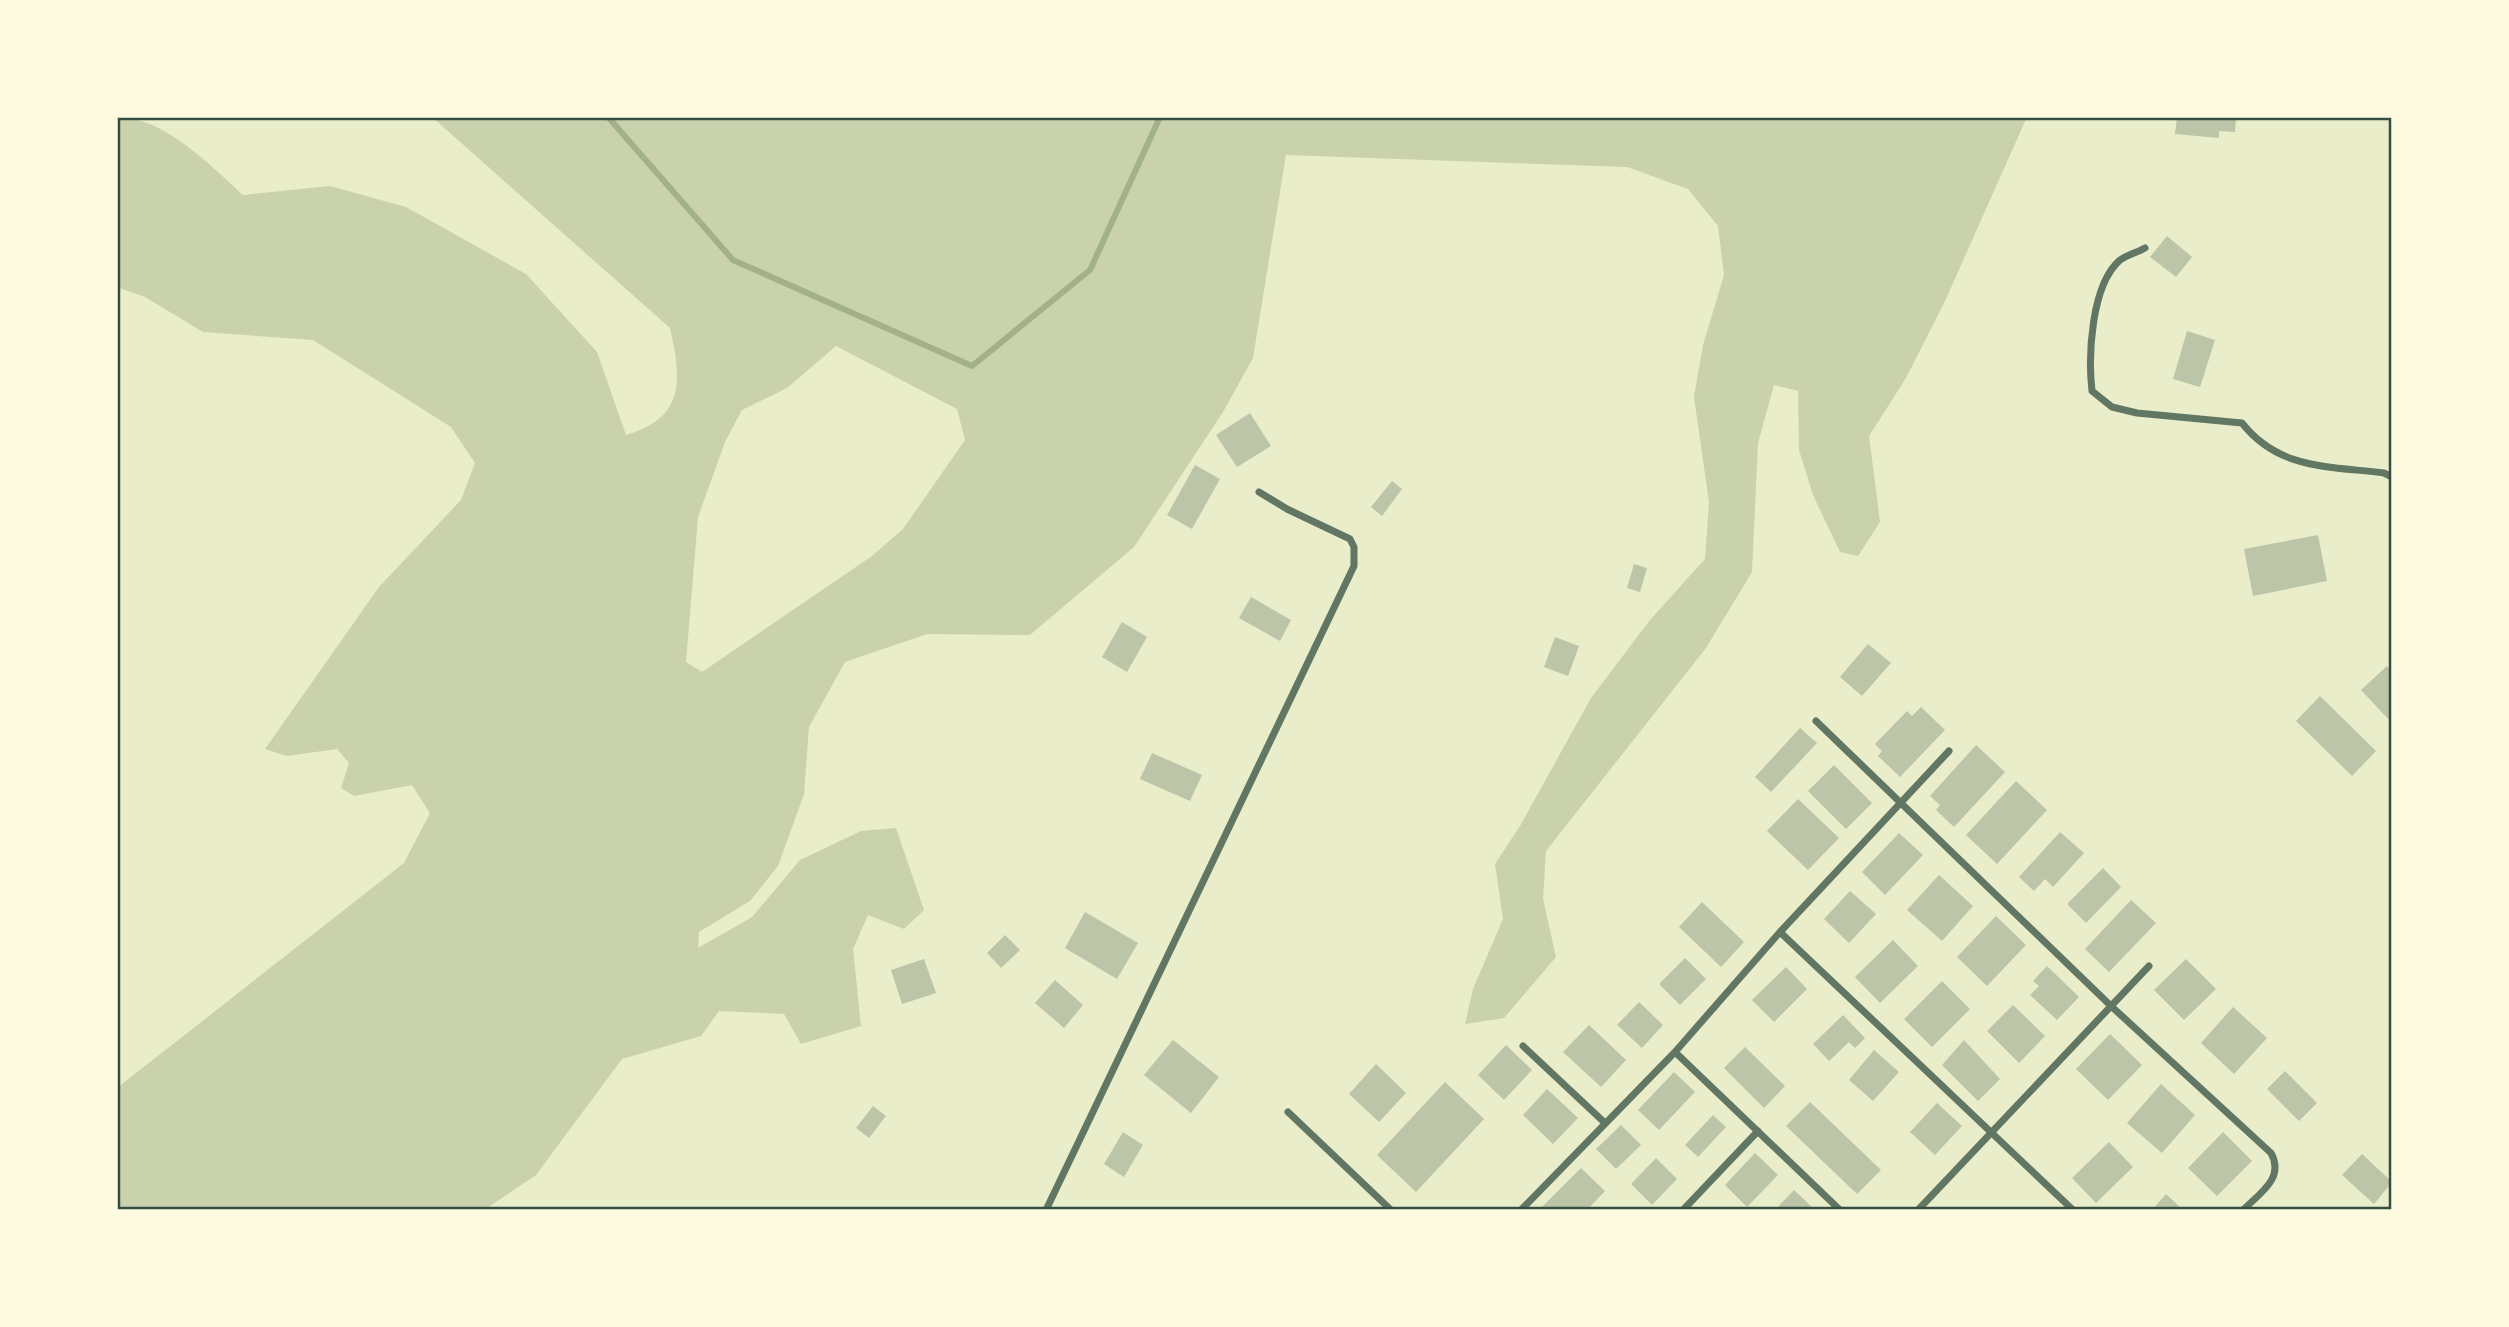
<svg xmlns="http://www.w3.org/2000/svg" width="2509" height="1327" viewBox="0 0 2509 1327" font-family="'PT Serif',serif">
<rect width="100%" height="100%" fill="#e9edc9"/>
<!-- green -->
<path fill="#cad2ad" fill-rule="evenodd" d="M117,117C164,117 210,165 243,195L330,186L406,207L526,274L597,352L626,435C685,418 682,380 670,328L432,117H2027L1946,299L1906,378L1869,436L1880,522L1858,556L1840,552L1813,495L1799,450L1798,391L1774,385L1758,443L1752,572L1706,648L1546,851L1543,899L1556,957L1504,1018L1465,1024L1473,989L1503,919L1495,864L1520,826L1591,698L1650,620L1705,559L1709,502L1694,397L1703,345L1724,275L1718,226L1688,189L1627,167L1286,155L1253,358L1223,412L1134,547L1030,635L927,634L845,662L809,727L804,794L778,866L750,901L699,932L698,948L752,917L800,860L861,831L896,828L924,910L904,929L868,915L853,949L861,1026L801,1044L784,1014L719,1011L701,1036L622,1059L536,1175L484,1210H117V1088L404,863L430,813L412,785L354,796L341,788L349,763L337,749L287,756L265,749L379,587L461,500L475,463L451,427L313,340L203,332L145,297L117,287ZM836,346L957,409L965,440L903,529L872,556L702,672L686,662L698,517L725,442L742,410L787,388Z"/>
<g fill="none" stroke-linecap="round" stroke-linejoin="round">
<!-- stream -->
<path stroke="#a3b18a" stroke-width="6" d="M608,117L733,260L972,366L1090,270L1160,117"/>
</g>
<!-- building -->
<path fill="#bcc5a7" d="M2177,117H2236L2235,132L2219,131V138L2175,134Z
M2167,236L2192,257L2176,277L2150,257Z
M2187,331L2215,340L2200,387L2173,379Z
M1250,413L1271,446L1237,467L1216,435Z
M1195,465L1220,479L1192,529L1167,515Z
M1392,481L1402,489L1382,516L1371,507Z
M2318,535L2327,581L2253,596L2244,549Z
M1634,564L1647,568L1640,592L1627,588Z
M1251,597L1291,620L1280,641L1239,618Z
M1122,622L1147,637L1127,672L1102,657Z
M1555,637L1579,646L1568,676L1544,667Z
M1868,644L1891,663L1862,696L1840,677Z
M2387,666L2392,671V723L2361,690Z
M2320,696L2376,751L2352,776L2296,721Z
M1921,707L1945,730L1900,777L1878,756L1882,751L1875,744L1907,711L1912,716Z
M1800,728L1817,743L1771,792L1755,777Z
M1976,745L2005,772L1954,827L1936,810L1940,805L1930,796Z
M1152,753L1202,775L1190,801L1140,779Z
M1834,765L1872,803L1846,829L1808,791Z
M2016,781L2047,810L1997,864L1966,835Z
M1798,799L1839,838L1808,870L1767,831Z
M2060,832L2084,853L2053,887L2045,879L2034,891L2019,877Z
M1899,833L1923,855L1885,895L1862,872Z
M2103,868L2121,887L2086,923L2067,904Z
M1939,875L1973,906L1942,941L1907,910Z
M1850,891L1876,914L1849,943L1824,919Z
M2131,900L2156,923L2109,972L2085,949Z
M1702,902L1744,942L1721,967L1679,927Z
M1085,912L1138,943L1117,979L1065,948Z
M1996,916L2026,945L1987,986L1957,957Z
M1005,935L1020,950L1001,968L987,953Z
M1893,940L1918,966L1880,1003L1855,977Z
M1685,958L1706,979L1680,1005L1659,984Z
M924,959L936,993L902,1004L891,970Z
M2186,959L2216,989L2184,1020L2154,990Z
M2047,966L2079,997L2057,1020L2030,995L2039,986L2033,981Z
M1786,967L1807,989L1774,1022L1752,1000Z
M1055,980L1083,1005L1064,1028L1035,1003Z
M1942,981L1970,1009L1932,1047L1904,1019Z
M1639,1002L1663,1025L1642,1048L1617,1025Z
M2013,1005L2045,1036L2019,1063L1987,1031Z
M2233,1007L2267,1038L2234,1074L2201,1043Z
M1843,1015L1865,1038L1855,1048L1849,1042L1829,1061L1813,1044Z
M1589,1025L1626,1060L1601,1087L1563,1052Z
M2110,1034L2142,1065L2108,1100L2076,1069Z
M1173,1040L1219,1077L1191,1113L1144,1075Z
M1964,1040L2000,1079L1978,1101L1942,1065Z
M1506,1045L1532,1070L1504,1100L1478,1075Z
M1745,1047L1785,1086L1764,1108L1724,1068Z
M1874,1050L1899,1072L1873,1101L1849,1080Z
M1376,1064L1406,1093L1379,1122L1349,1094Z
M2285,1071L2317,1103L2299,1121L2267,1089Z
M1674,1072L1695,1092L1659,1130L1638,1110Z
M1445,1082L1484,1119L1416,1192L1377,1155Z
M2161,1084L2195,1115L2162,1153L2127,1123Z
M1547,1089L1578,1118L1553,1144L1523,1115Z
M1810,1102L1881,1170L1857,1194L1786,1126Z
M1937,1103L1962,1126L1935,1155L1910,1132Z
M873,1106L886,1116L869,1138L856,1128Z
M1713,1115L1726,1127L1698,1157L1685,1145Z
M1621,1125L1641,1145L1616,1169L1596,1149Z
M1123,1132L1143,1145L1124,1177L1104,1164Z
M2223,1132L2252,1161L2217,1196L2188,1168Z
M2109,1142L2133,1167L2096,1203L2072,1178Z
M1755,1153L1778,1175L1747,1207L1725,1185Z
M2362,1154L2392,1182L2374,1204L2342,1175Z
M1656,1158L1677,1179L1652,1205L1631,1184Z
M1581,1168L1605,1191L1587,1210H1544L1542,1207Z
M1794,1190L1815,1210H1775Z
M2166,1194L2183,1210H2152Z"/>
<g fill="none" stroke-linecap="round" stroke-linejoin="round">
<!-- minor -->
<path stroke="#617663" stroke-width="7" d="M2145,248C2138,252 2127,255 2120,260C2091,285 2088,356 2092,391L2112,407L2137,413L2242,423C2279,470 2329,466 2384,473L2392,477
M1816,721L2111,1006L2271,1153C2285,1178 2260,1193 2243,1210
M1780,932L2073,1210
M1523,1046L1605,1123
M1675,1052L1840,1210
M1288,1112L1391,1210
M1046,1210L1354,566V547L1350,539L1287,509L1259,492
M1521,1210L1675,1052L1780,932L1949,751
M1683,1210L1758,1131
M1918,1210L2149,966"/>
</g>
<!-- border -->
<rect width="2509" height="1327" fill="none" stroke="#fefae0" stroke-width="238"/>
<rect x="119" y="119" width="2271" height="1089" fill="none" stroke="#344e41" stroke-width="2.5"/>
</svg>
